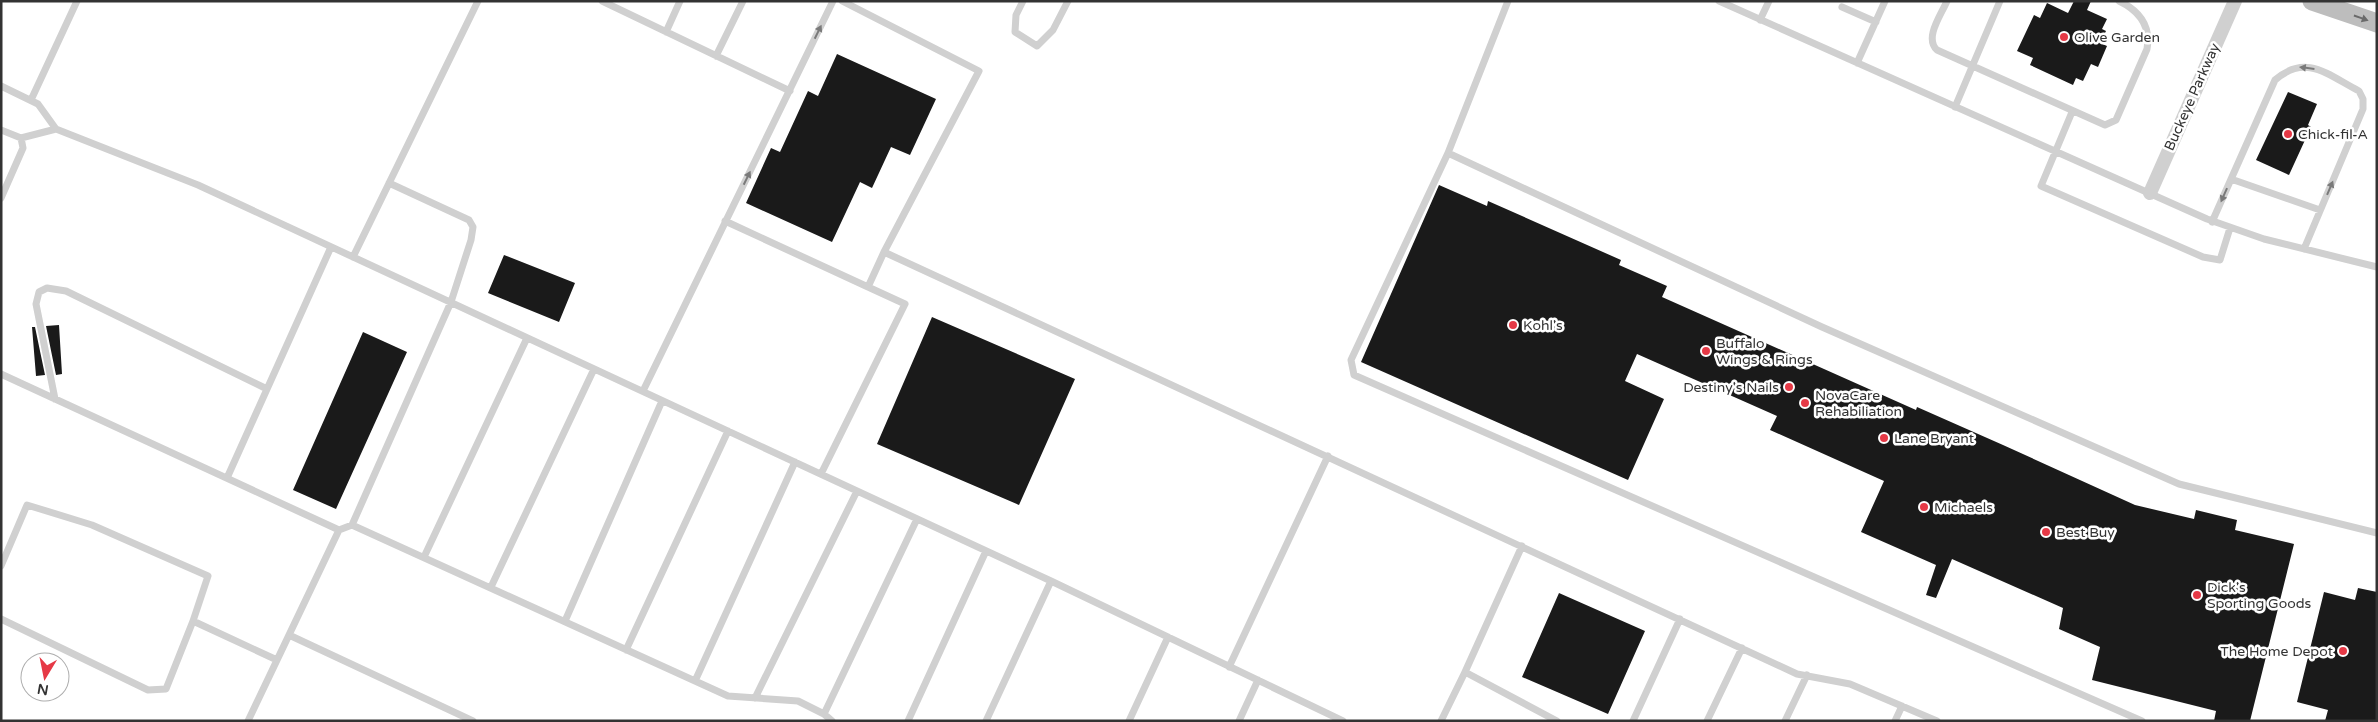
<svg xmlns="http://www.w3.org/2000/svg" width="2378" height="722" viewBox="0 0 2378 722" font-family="'Varela Round',sans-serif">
<rect width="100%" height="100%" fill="#fff"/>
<!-- building -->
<path fill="#1a1a1a" d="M2074,1H2091L2087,10L2107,19L2102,29L2106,31L2100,43L2107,46L2098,67L2091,64L2083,81L2076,78L2073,85L2030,65L2033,58L2017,51L2034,15L2040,18L2047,3L2068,13Z
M837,54L936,99L910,155L891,147L872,188L860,182L832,242L746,203L771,148L780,152L808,91L818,96Z
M2288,92L2317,104L2308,125L2311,127L2289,175L2256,160Z
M1439,185L1487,206L1488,201L1621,260L1619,265L1667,286L1662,297L1916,410L1917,407L2003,445L2135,505L2194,519L2196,510L2237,520L2235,530L2294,544L2250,721H2214L2216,711L2092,680L2100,647L2059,629L2063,608L1952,559L1936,598L1926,595L1936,565L1861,532L1884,481L1770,430L1777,416L1637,354L1625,381L1664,399L1628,480L1361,362Z
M504,255L575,283L559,322L488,293Z
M932,317L1075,379L1019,505L877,444Z
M59,325L62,374L56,375L46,326Z
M32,327H35L45,375L36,376Z
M363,332L407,352L336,509L293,490Z
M2358,588L2377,592V721H2325L2328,710L2297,702L2324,592L2355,600Z
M1559,593L1645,631L1608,714L1522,677Z"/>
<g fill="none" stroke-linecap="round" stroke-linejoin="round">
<!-- lane -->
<path stroke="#d0d0d0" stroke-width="7" d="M602,1L790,91
M842,1L979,71L884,252
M1023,1L1016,15L1015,32L1037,46L1053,30L1068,1
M1508,1L1448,153L1822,327L2179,484L2377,533
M1719,1L2207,219L2264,239L2377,267
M1947,1C1941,15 1924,38 1937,50L2105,125L2116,120L2147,49C2151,26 2140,11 2119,1
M1842,7L1876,22
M1760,20L1769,1
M666,32L680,1
M716,56L743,1
M1857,63L1885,1
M1,86L38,104L56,129L198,185L1051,581L1343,721
M31,100L77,1
M1955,107L2000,1
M2072,112L2041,186L2203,257L2220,260L2230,228
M1,130L21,138L56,129
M1448,153L1351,360L1354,375L2142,721
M2231,179L2320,210
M1,198L23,148L21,138
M725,221L868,287L884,252L1797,674L1850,684L1937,721
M2212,222L2275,80C2306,53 2328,75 2359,91L2363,99V109L2304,249
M353,257L478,1
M1,374L339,530L352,525L728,696L798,701L824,714L832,721
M643,391L833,1
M55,399L36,304L39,292L47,288L66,291L267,389
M821,474L905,304L868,287
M227,478L331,247
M352,525L451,302L471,240L473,227L469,220L389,183
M1522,546L1465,672L1557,721
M424,557L527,338
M1,566L27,505L92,525L208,576L193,621L166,689L148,690L1,619
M491,587L594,369
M193,621L277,660
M565,621L662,401
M289,635L473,721
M626,650L728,431
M1229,667L1328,456
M695,681L795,462
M755,698L857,491
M824,714L917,519
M248,721L339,530
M908,721L986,551
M986,721L1051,581
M1129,721L1168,637
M1239,721L1258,680
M1441,721L1465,672
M1633,721L1680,619
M1707,721L1742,648
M1785,721L1807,675
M1895,721L1902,706"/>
<!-- street -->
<path stroke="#d0d0d0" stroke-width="14" d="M2150,193L2235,1"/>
<!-- secondary -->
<path stroke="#bdbdbd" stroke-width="19" d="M2312,1L2377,23"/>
</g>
<!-- one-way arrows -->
<defs><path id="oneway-solid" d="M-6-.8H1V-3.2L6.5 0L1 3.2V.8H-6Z" transform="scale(1.25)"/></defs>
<use fill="#6a6a6a" href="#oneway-solid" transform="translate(2361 18) rotate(19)"/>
<g fill="#7a7a7a">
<use href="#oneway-solid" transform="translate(818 32) rotate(-64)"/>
<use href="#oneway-solid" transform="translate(2307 68) rotate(-173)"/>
<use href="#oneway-solid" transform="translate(747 178) rotate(-64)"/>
<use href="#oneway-solid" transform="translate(2330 188) rotate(-67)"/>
<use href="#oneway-solid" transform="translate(2224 195) rotate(114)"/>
</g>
<!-- markers -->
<g fill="#e63946" stroke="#fff" stroke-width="2">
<circle cx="2064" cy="37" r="5"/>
<circle cx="2288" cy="134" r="5"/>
<circle cx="1513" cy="325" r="5"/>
<circle cx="1706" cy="351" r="5"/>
<circle cx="1789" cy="387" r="5"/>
<circle cx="1805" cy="403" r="5"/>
<circle cx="1884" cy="438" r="5"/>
<circle cx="1924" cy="507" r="5"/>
<circle cx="2046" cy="532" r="5"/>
<circle cx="2197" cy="595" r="5"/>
<circle cx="2343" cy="651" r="5"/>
</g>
<g text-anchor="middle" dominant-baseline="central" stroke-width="5" stroke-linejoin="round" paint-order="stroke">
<!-- poi labels -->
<g font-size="14" fill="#333" stroke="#fff" text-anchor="start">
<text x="2074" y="37">Olive Garden</text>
<text x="2298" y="134">Chick-fil-A</text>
<text x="1523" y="325">Kohl's</text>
<text x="1716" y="343">Buffalo<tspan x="1716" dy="16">Wings &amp; Rings</tspan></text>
<text x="1779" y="387" text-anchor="end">Destiny's Nails</text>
<text x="1815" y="395">NovaCare<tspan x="1815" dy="16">Rehabiliation</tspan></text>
<text x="1894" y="438">Lane Bryant</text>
<text x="1934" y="507">Michaels</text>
<text x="2056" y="532">Best Buy</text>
<text x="2207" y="587">Dick's<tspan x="2207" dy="16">Sporting Goods</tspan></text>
<text x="2333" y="651" text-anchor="end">The Home Depot</text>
</g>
<!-- street labels -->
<g font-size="14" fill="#333" stroke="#fff">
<text transform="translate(2192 97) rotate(-66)">Buckeye Parkway</text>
</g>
</g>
<!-- border -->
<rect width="2378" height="722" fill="none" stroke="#333333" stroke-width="5"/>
<!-- north arrow -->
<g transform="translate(45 677) rotate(190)"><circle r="24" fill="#ffffff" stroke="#adadad"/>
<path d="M0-4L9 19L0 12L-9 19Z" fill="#e63946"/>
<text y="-8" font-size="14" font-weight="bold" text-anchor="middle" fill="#333333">N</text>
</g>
</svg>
